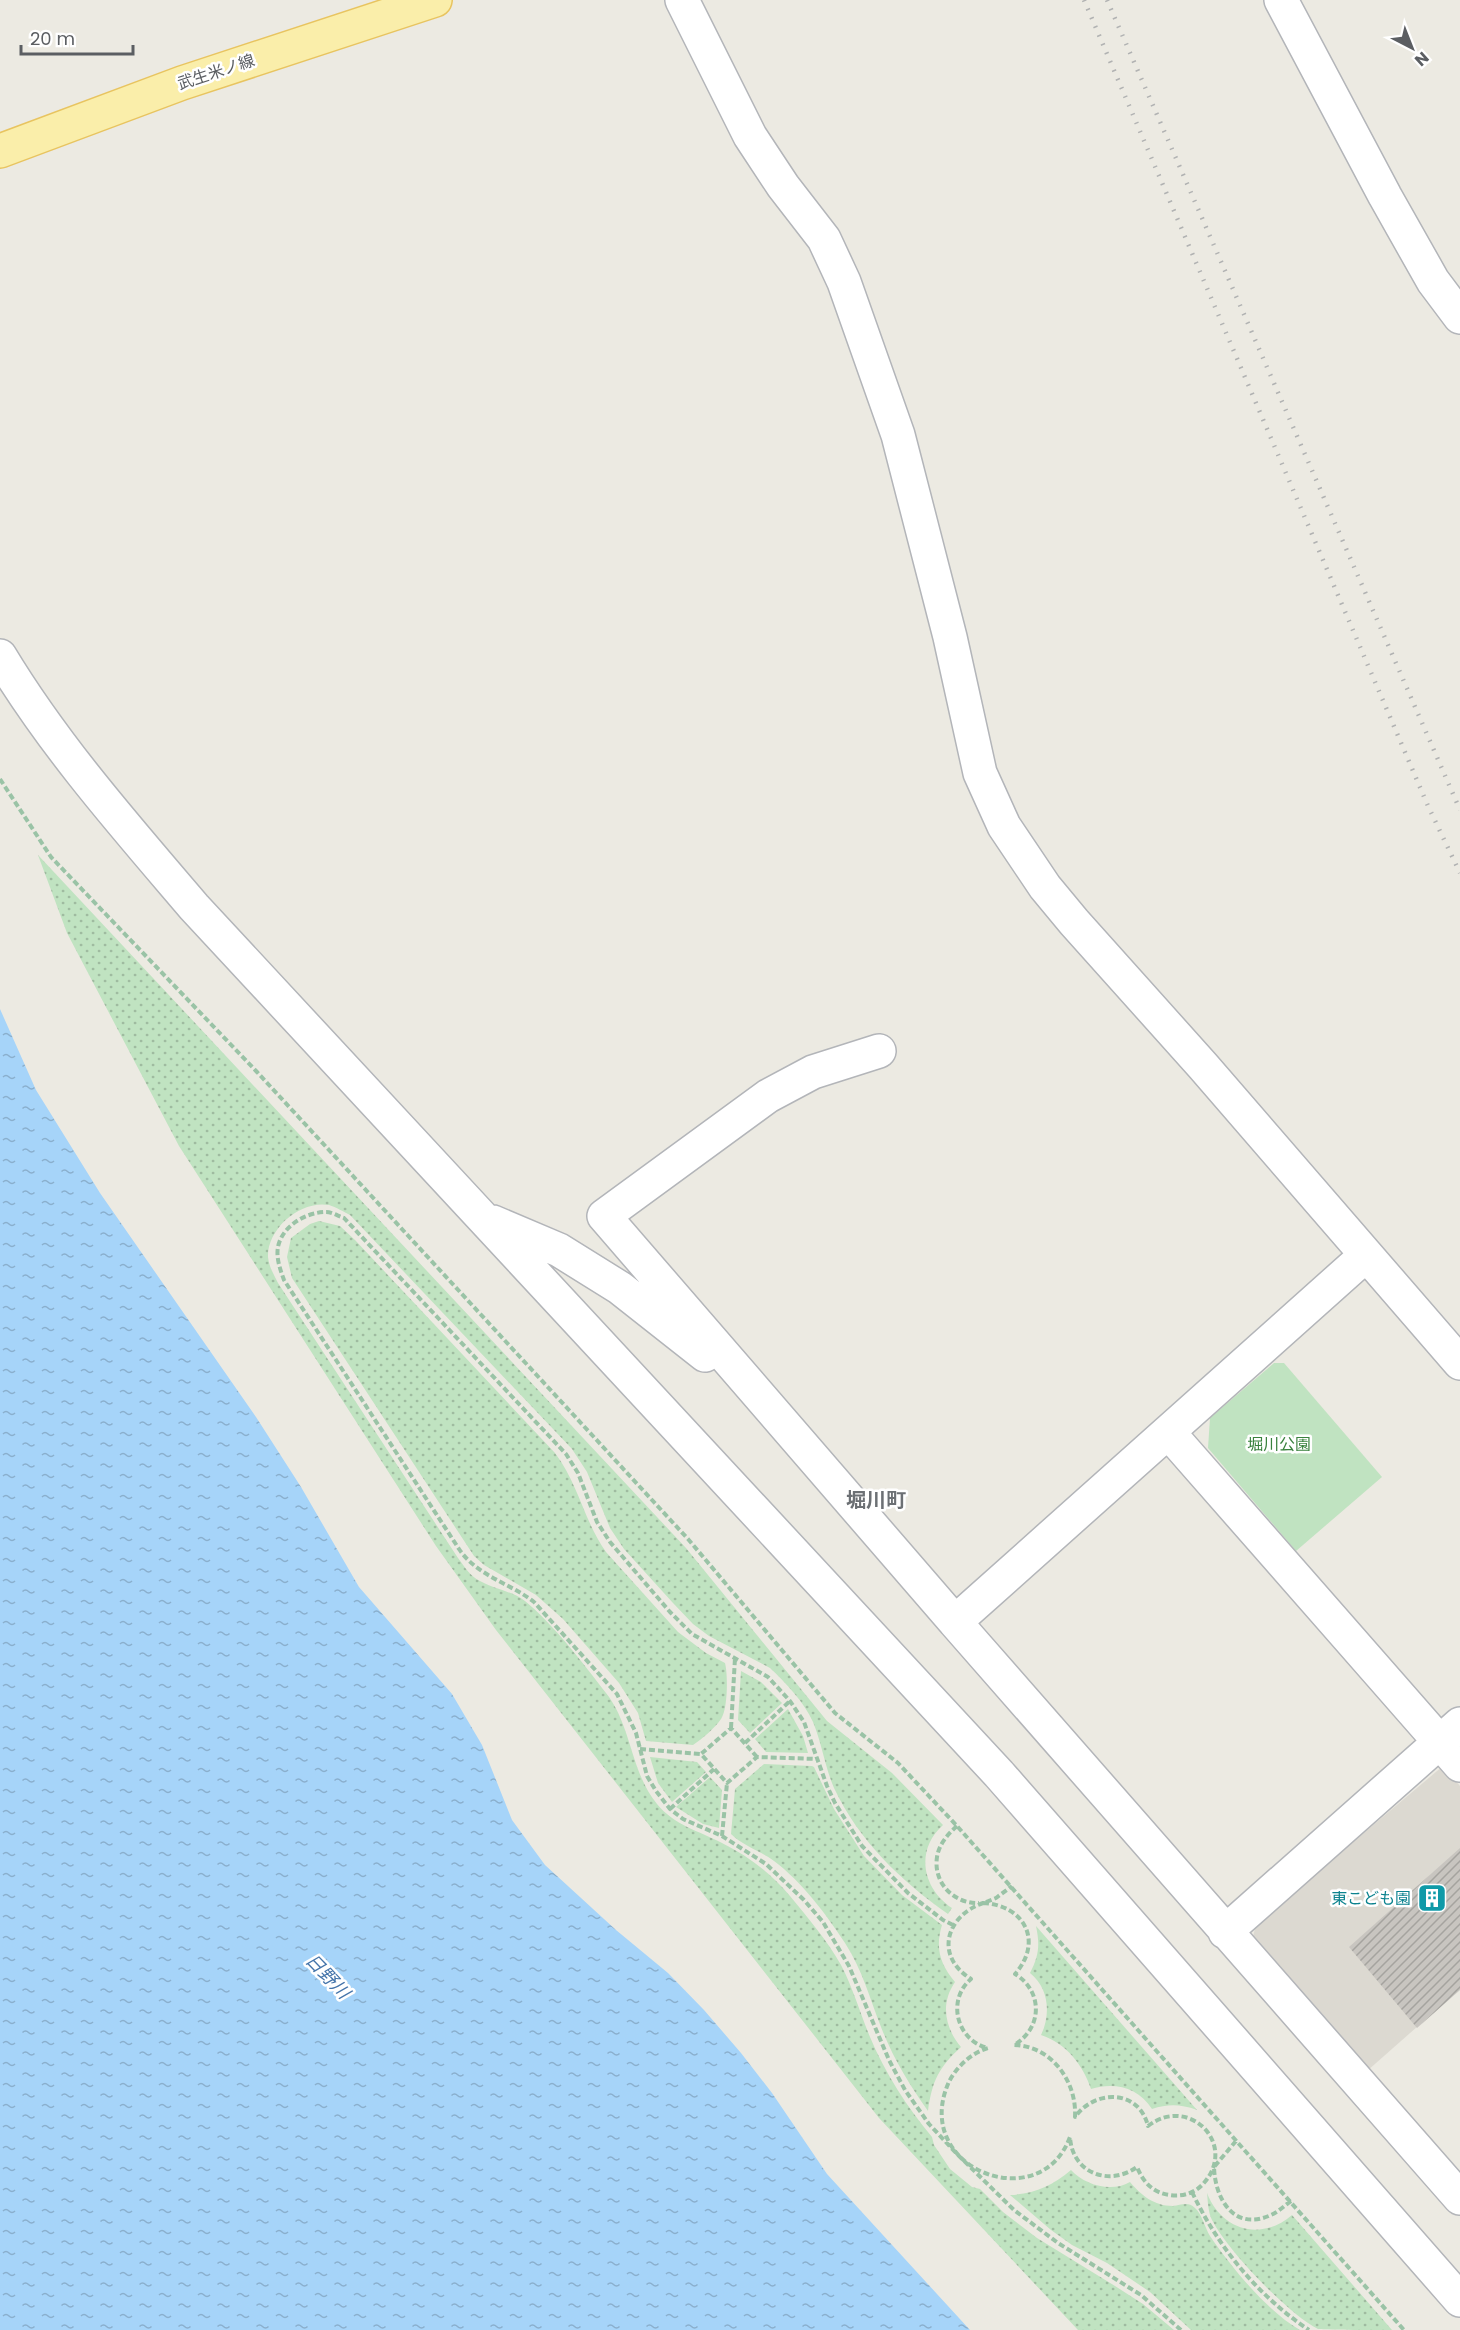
<svg xmlns="http://www.w3.org/2000/svg" width="1460" height="2330" viewBox="0 0 1460 2330" font-family="Poppins,'Noto Sans JP',sans-serif">
<defs>
<pattern id="grass-dots" width="8" height="8" patternUnits="userSpaceOnUse" patternTransform="scale(1.5)"><rect width="8" height="8" fill="#c0e3c1"/><path d="M2 2h.1M6 6h.1" fill="none" stroke="#9fbba0" stroke-width="1.8" stroke-linecap="round"/></pattern>
<pattern id="water-ripples" width="26" height="14" patternUnits="userSpaceOnUse" patternTransform="scale(1.5)"><rect width="26" height="14" fill="#a6d4f9"/><path d="M2 4q2-2 4 0t4 0M15 11q2-2 4 0t4 0" fill="none" stroke="#8aafcd"/></pattern>
<pattern id="building-hatch" width="6" height="6" patternUnits="userSpaceOnUse" patternTransform="scale(1.5)"><rect width="6" height="6" fill="#c8c5c0"/><path d="M-1 1l2-2M0 6l6-6M5 7l2-2" fill="none" stroke="#a5a39f"/></pattern>
</defs>
<rect width="100%" height="100%" fill="#eceae2"/>
<!-- education -->
<path fill="#dcd9d1" d="M1443,1766L1460,1786V1989L1367,2071L1251,1946L1256,1924Z"/>
<!-- grass -->
<path fill="url(#grass-dots)" d="M38,855L686,1548L827,1721L892,1773L943,1825C915,1850 922,1888 952,1908L948,1914C901,1881 859,1841 834,1788C825,1767 822,1744 813,1722C804,1702 786,1683 770,1668L709,1636L693,1624L673,1603L624,1549L610,1528L587,1472L572,1449L350,1215C344,1212 336,1207 329,1205C300,1200 267,1229 268,1257C269,1267 274,1275 278,1283L458,1558C464,1566 470,1576 480,1581C494,1589 512,1591 525,1601C553,1624 584,1664 606,1693C632,1726 630,1771 657,1804C674,1825 699,1831 722,1843C748,1856 771,1873 790,1896C808,1918 827,1940 841,1965C853,1988 860,2013 870,2037C885,2073 907,2107 932,2137L934,2145L950,2169L972,2187L980,2189L1003,2212L1037,2238L1115,2286L1143,2304L1174,2330H1078L879,2118L496,1630L436,1546L179,1146L67,933Z
M319,1221L340,1226L355,1240L555,1453C578,1483 584,1521 606,1552L678,1632L706,1653L725,1663C728,1674 728,1709 721,1719C715,1728 702,1739 693,1745L646,1741L638,1713L619,1683L563,1619L536,1595L484,1565L474,1556L292,1278L287,1257L291,1238L310,1224Z
M741,1671L761,1682L782,1703L750,1733L738,1720Z
M788,1709L803,1736L808,1753L766,1752L755,1739Z
M650,1757L697,1762L706,1772L672,1802L658,1783Z
M764,1764L812,1766L814,1767L834,1809L864,1856L902,1895L942,1925C935,1948 940,1964 955,1982C940,2004 945,2028 961,2047C939,2067 932,2081 928,2111C909,2084 893,2058 881,2027C870,1999 862,1969 845,1943C826,1914 802,1882 774,1861C761,1851 743,1846 731,1834L735,1789Z
M710,1777L722,1790L719,1828L703,1824L676,1807Z
M1036,1926L1197,2110C1180,2104 1168,2104 1152,2109C1138,2087 1114,2082 1091,2089C1083,2065 1066,2043 1041,2035C1051,2014 1049,1988 1030,1973C1039,1956 1040,1945 1036,1926Z
M1071,2170C1085,2185 1111,2193 1130,2182C1141,2195 1154,2206 1173,2206C1181,2205 1188,2201 1195,2208C1202,2214 1205,2228 1210,2236C1232,2268 1267,2311 1300,2330H1191L1150,2292L1107,2263L1072,2245L1051,2230L1010,2195C1034,2194 1052,2186 1071,2170Z
M1207,2193C1221,2230 1261,2242 1292,2215L1392,2330C1378,2330 1329,2330 1318,2329C1288,2314 1228,2251 1212,2220C1208,2212 1208,2202 1207,2193Z"/>
<!-- green -->
<path fill="#c0e3c1" d="M1274,1363H1284L1382,1477L1296,1551L1208,1448L1210,1418Z"/>
<!-- water -->
<path fill="url(#water-ripples)" d="M0,1009L36,1090L100,1193L256,1417L301,1487L359,1587L452,1694L482,1745L512,1820L545,1865L616,1930L668,1973L704,2010L741,2053L772,2093L827,2174L970,2330H0Z"/>
<!-- building -->
<path fill="url(#building-hatch)" d="M1460,1848V1990L1417,2028L1349,1947Z"/>
<g fill="none" stroke-linecap="round" stroke-linejoin="round">
<!-- minor casing -->
<g stroke="#b3b5b9" stroke-width="36">
<path id="minor" d="M682,0L750,136L783,186L824,239L844,282L898,435L950,637L980,773L1004,826L1045,887L1074,922L1203,1066L1460,1363
M1281,0L1385,196L1433,281L1460,317
M0,656C55,747 125,826 194,907L999,1774L1460,2300
M879,1051L813,1072L768,1096L604,1216L955,1622
M493,1222L559,1250L620,1288L705,1355
M1365,1256L955,1622L1460,2198
M1169,1433L1460,1765
M1225,1932L1460,1724"/>
</g>
<!-- major casing -->
<g stroke="#e8c460" stroke-width="36">
<path id="major" d="M0,151L182,83L435,0"/>
</g>
<!-- path -->
<path stroke="#9ac3a6" stroke-width="4" stroke-dasharray="6 3" stroke-linecap="butt" d="M0,779L51,857L257,1072L688,1539L835,1713L898,1763L957,1826L1404,2330
M731,1728L735,1658
M745,1743L790,1701
M640,1749L701,1754
M757,1757L731,1728L701,1754L727,1783L757,1757L817,1759
M670,1809L714,1769
M957,1826C948,1834 939,1844 937,1857C933,1883 954,1904 979,1903
M722,1836L727,1783
M986,1902L996,1898L1012,1886
M983,1903C1024,1905 1044,1941 1015,1974C1043,1991 1043,2028 1014,2045C1052,2046 1077,2082 1075,2117C1095,2089 1139,2089 1148,2126C1189,2094 1239,2145 1203,2184C1195,2193 1182,2197 1170,2195C1153,2193 1143,2182 1137,2167C1109,2187 1072,2173 1070,2137C1040,2218 912,2169 948,2084C955,2068 971,2053 988,2048C957,2041 946,2000 971,1979C934,1956 946,1916 983,1903Z
M953,1925L943,1920L908,1893L862,1846L835,1803L827,1786L804,1722L790,1701L768,1677L692,1634L670,1612L610,1542L597,1522L578,1473L566,1454L344,1218C338,1216 332,1212 326,1212C306,1212 282,1226 278,1247C276,1258 280,1269 284,1280L459,1549C477,1576 510,1583 534,1602L617,1694L636,1733L647,1776L656,1791L670,1809L683,1819L722,1836L766,1864L804,1900L823,1922L849,1966L889,2060L905,2090L929,2124L957,2154L1014,2210L1058,2243L1141,2295L1181,2330
M1236,2141L1214,2167C1215,2199 1234,2232 1271,2215C1278,2212 1284,2206 1291,2201
M1192,2192C1218,2247 1258,2296 1309,2330"/>
<!-- minor -->
<use href="#minor" stroke="#fff" stroke-width="33"/>
<!-- major -->
<use href="#major" stroke="#faeeaa" stroke-width="33"/>
<!-- rail -->
<path stroke="#b1b2b2" stroke-width="4.5" stroke-dasharray="1.5 8" stroke-linecap="butt" d="M1084,0L1428,806L1460,873
M1107,0L1460,810"/>
</g>
<!-- icons -->
<defs>
<g id="building-square" transform="scale(1.5)"><rect x="-9" y="-9" width="18" height="18" rx="4" fill="#0f9aa8" stroke="#fff"/><path d="M-4-6H4V6H1V3H-1V6H-4ZM-2.5-4.3h1.7v1.8h-1.7ZM.8-4.3h1.7v1.8H.8ZM-2.5-1h1.7V.8h-1.7ZM.8-1h1.7V.8H.8Z" fill="#fff"/></g>
</defs>
<g fill-rule="evenodd">
<use href="#building-square" x="1432" y="1898"/>
</g>
<g text-anchor="middle" dominant-baseline="central" stroke-width="5" stroke-linejoin="round" paint-order="stroke">
<!-- street labels -->
<g font-size="16" fill="#5b5e62" stroke="#fff">
<text transform="translate(216 72) rotate(-18)">武生米ノ線</text>
</g>
<!-- park labels -->
<g font-size="16" fill="#3a823e" stroke="#fff">
<text x="1279" y="1444">堀川公園</text>
</g>
<!-- culture labels -->
<g font-size="16" fill="#0d838f" stroke="#fff" text-anchor="end">
<text x="1411" y="1898">東こども園</text>
</g>
<!-- water labels -->
<g font-size="18" font-style="italic" fill="#4474aa" stroke="#fff">
<text transform="translate(328 1976) rotate(46)">日野川</text>
</g>
<!-- quarter labels -->
<g font-size="20" font-weight="bold" fill="#6c7074" stroke="#fff">
<text x="876" y="1500">堀川町</text>
</g>
</g>
<!-- north arrow -->
<g transform="translate(1412 48) rotate(138)" stroke="#ffffff" stroke-width="4.5" paint-order="stroke">
<path d="M0-4.5L10 22L0 15L-10 22Z" fill="#5b5e62"/>
<text y="-9" font-size="16" font-weight="bold" text-anchor="middle" fill="#5b5e62">N</text>
</g>
<!-- scale -->
<path d="M21 45v9h112v-9" fill="none" stroke="#5b5e62" stroke-width="3"/>
<text x="30" y="45" font-size="18" fill="#5b5e62" stroke="#ffffff" stroke-width="4.5" paint-order="stroke">20 m</text>
</svg>
